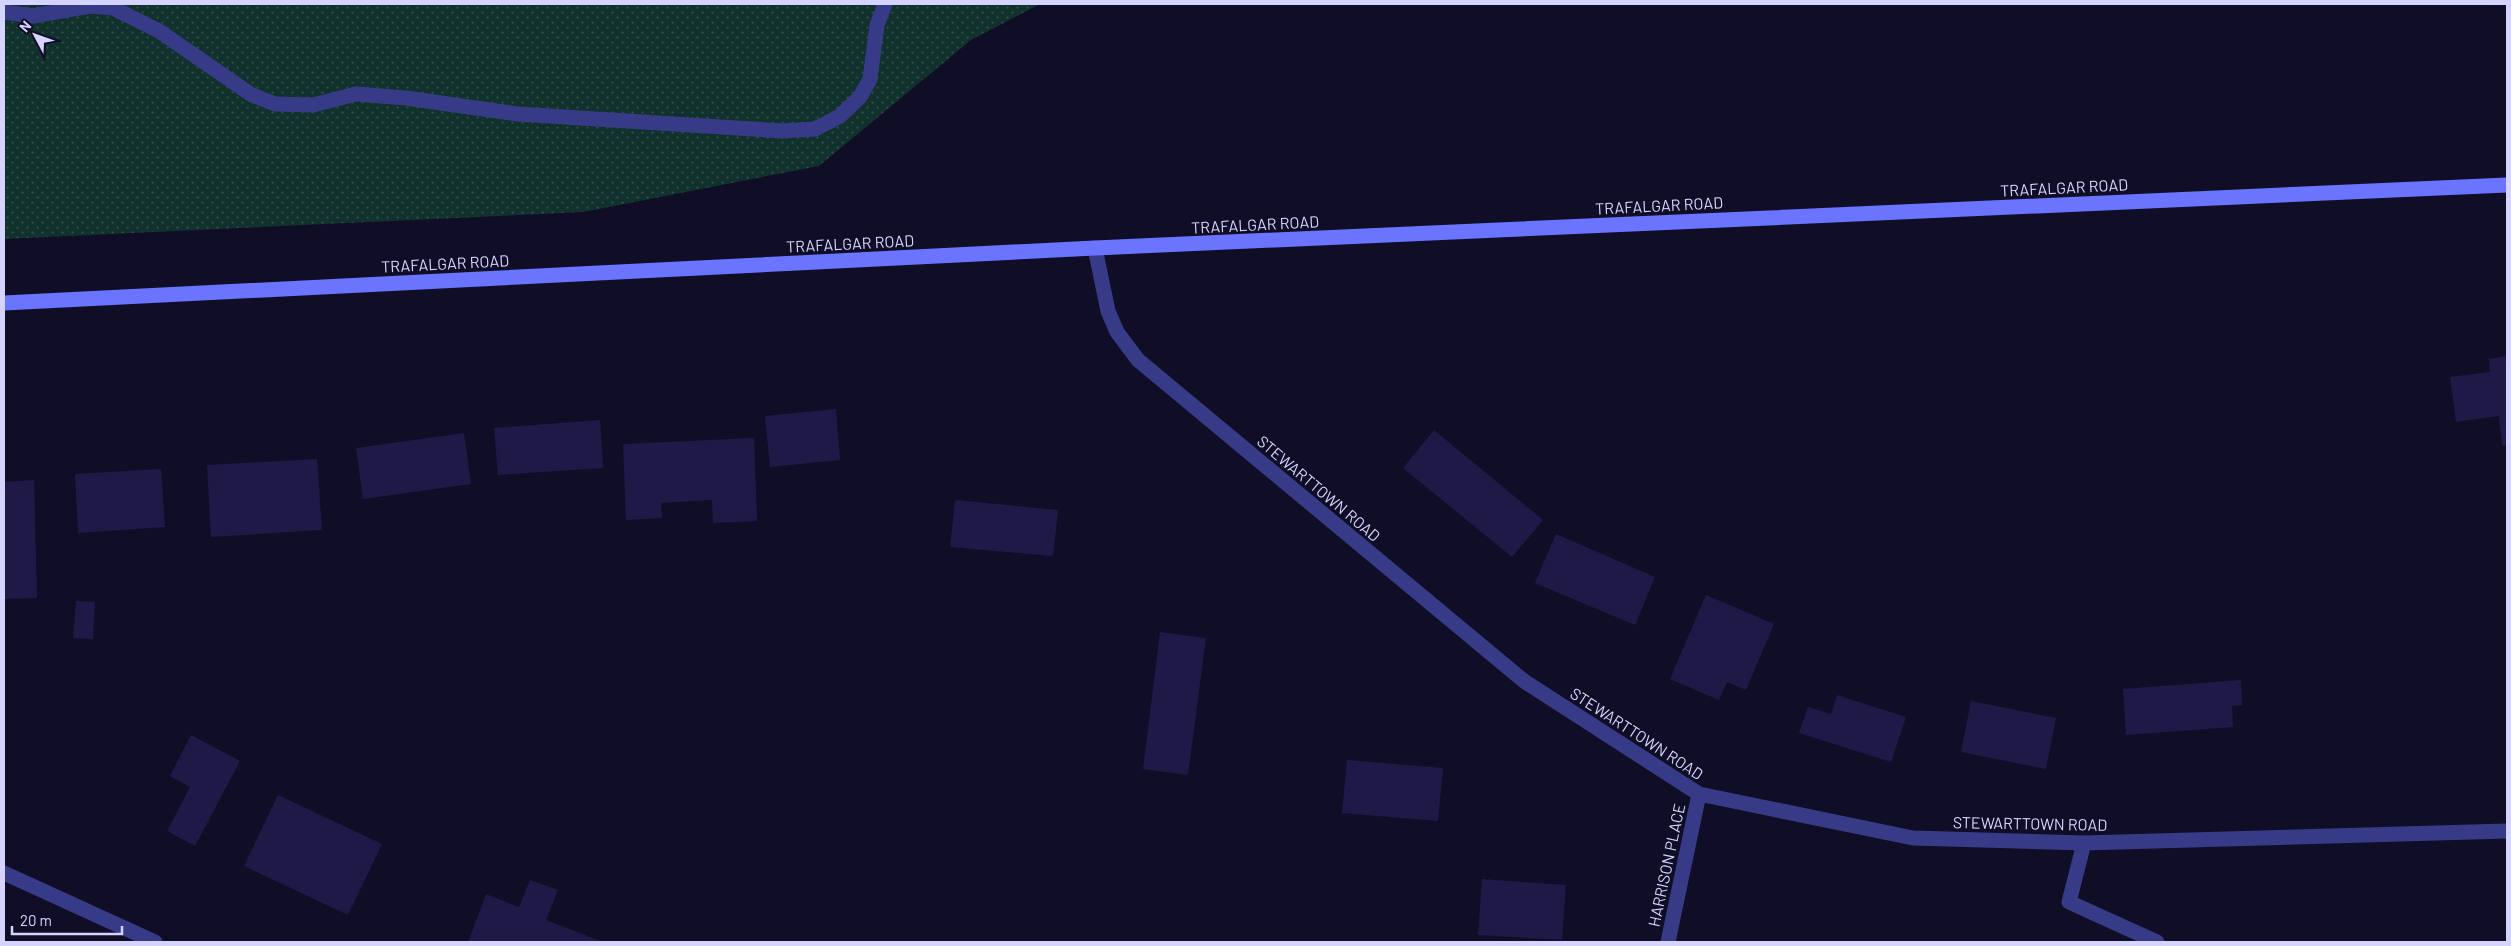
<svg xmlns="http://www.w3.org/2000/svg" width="2511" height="946" viewBox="0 0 2511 946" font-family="Barlow,sans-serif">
<defs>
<pattern id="grass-dots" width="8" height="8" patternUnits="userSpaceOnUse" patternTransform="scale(1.25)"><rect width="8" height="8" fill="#11312d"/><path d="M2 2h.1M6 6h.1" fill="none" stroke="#334e4c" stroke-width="1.8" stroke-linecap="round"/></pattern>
</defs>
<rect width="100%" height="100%" fill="#100e26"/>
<!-- grass -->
<path fill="url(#grass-dots)" d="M4,4H1040L971,40L819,166L583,212L4,239Z"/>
<!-- building -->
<path fill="#1f1948" d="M2507,356V445H2502L2499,416L2456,422L2450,377L2490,372L2489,359Z
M836,409L840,460L770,467L765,416Z
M600,420L603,468L498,475L494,428Z
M1434,430L1543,520L1512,557L1403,468Z
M464,433L471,484L363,499L356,448Z
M754,438L757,521L713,523L712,500L661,503L662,518L626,520L623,444Z
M317,459L322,530L211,537L207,465Z
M161,469L165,527L78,533L75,474Z
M34,480L37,598L4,599V482Z
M955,500L1058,510L1053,556L950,547Z
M1556,534L1655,577L1635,625L1535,583Z
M1706,595L1774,624L1746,690L1727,682L1719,700L1670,679Z
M76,601L95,602L93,639L73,638Z
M1160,632L1206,638L1188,775L1143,769Z
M2241,680L2242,705L2232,706L2233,727L2126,735L2123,689Z
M1837,695L1906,717L1891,762L1799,733L1808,707L1831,714Z
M1971,701L2056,718L2046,769L1961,752Z
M191,735L240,761L195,846L167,831L190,787L170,776Z
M1347,760L1443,768L1438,821L1342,813Z
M278,795L382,844L348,915L244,866Z
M1482,879L1566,885L1562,940L1478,935Z
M530,880L558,890L546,920L603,942H468L486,894L519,907Z"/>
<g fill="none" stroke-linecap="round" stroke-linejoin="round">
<!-- lane -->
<path stroke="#373b87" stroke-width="15" d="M4,12L33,16L90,6L113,8L159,31L252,95L275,104L313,105L356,94L406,98L518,114L782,131L815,129L840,116L860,97L870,79L877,25L885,4
M2084,843L2069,902L2157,942"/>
<!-- street -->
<path stroke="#373b87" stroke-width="15" d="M1095,248L1108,311L1117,332L1138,360L1524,681L1699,794L1913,838L2084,843L2507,831
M4,873L155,942
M1668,942L1699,794"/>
<!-- secondary -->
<path stroke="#6b74ff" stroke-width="15" d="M4,303L1095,248L2507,185"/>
</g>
<g text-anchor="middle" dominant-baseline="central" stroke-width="4" stroke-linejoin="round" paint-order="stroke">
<!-- street labels -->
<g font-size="16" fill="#d5d4ff" stroke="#100e26">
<text transform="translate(2064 187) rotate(-3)">TRAFALGAR ROAD</text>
<text transform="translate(1659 205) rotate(-3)">TRAFALGAR ROAD</text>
<text transform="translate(1255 224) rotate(-3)">TRAFALGAR ROAD</text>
<text transform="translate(850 243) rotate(-3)">TRAFALGAR ROAD</text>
<text transform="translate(445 263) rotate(-3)">TRAFALGAR ROAD</text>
<text transform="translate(1319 488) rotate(40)">STEWARTTOWN ROAD</text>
<text transform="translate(1637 733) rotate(33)">STEWARTTOWN ROAD</text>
<text transform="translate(2030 823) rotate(1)">STEWARTTOWN ROAD</text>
<text transform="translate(1666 865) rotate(-78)">HARRISON PLACE</text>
</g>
</g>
<!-- border -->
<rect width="2511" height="946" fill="none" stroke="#d5d4ff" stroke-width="10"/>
<!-- north arrow -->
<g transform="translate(35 35) rotate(311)" stroke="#100e26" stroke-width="4" paint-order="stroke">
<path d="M0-4L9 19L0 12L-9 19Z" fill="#d5d4ff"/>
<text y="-8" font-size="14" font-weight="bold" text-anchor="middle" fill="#d5d4ff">N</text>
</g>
<!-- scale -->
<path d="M12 926v8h110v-8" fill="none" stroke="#d5d4ff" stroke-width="2.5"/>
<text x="20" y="926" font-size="15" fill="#d5d4ff" stroke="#100e26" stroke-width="4" paint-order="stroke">20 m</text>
</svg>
